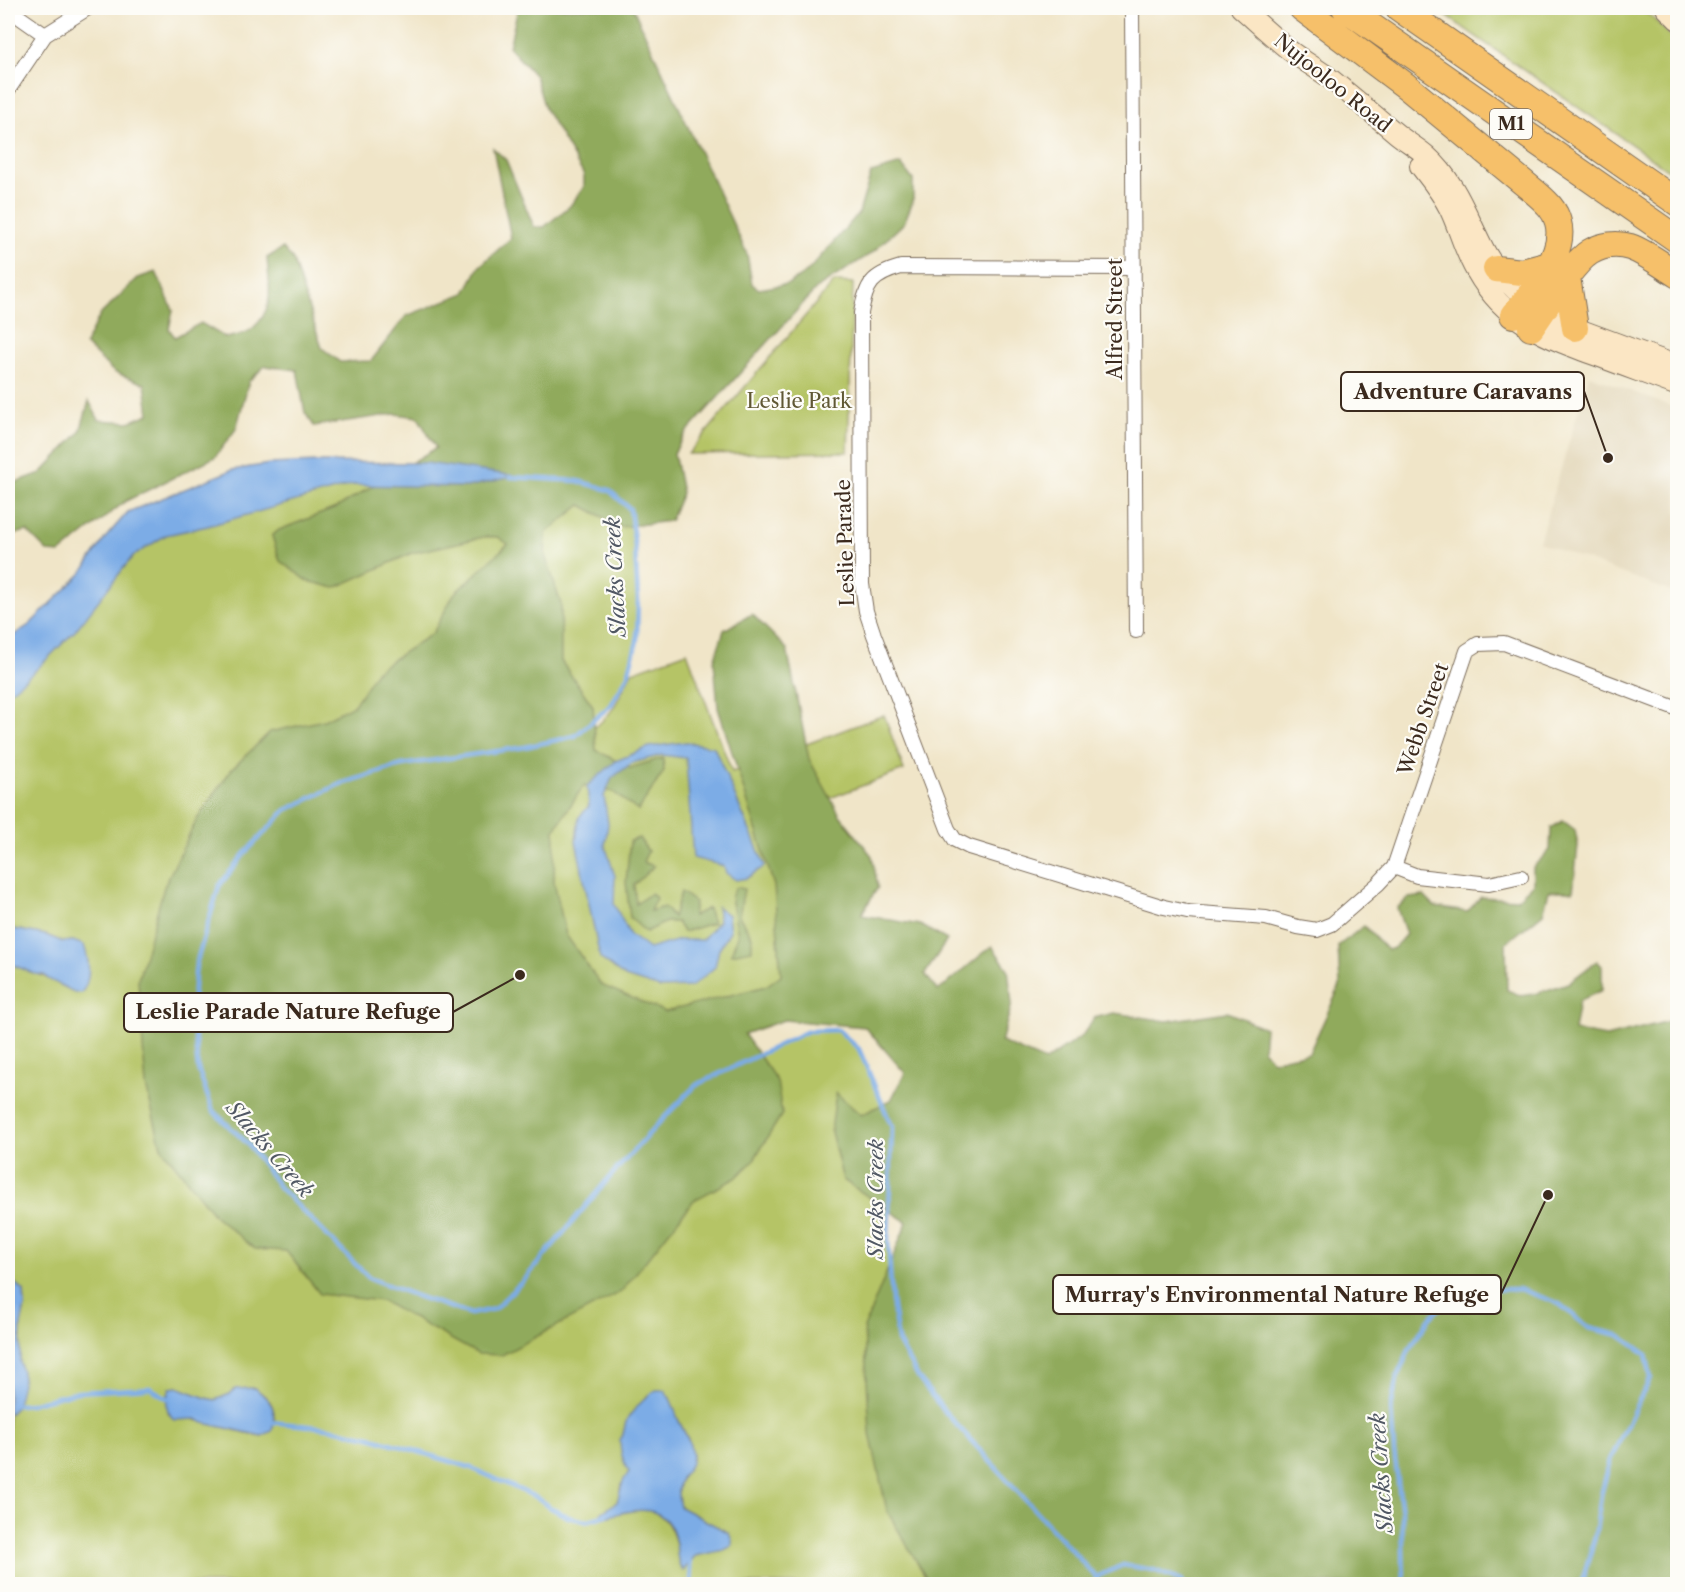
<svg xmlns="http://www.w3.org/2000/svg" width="1685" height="1592" viewBox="0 0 1685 1592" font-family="'Libre Caslon Text',serif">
<rect width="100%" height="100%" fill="#fdfcf7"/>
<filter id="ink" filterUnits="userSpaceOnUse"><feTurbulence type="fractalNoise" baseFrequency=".0167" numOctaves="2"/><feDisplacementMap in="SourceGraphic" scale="12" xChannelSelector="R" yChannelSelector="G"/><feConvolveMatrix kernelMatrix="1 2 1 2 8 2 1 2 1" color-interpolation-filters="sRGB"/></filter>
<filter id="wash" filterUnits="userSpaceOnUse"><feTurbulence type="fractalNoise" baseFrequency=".008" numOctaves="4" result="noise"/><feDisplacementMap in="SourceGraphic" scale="24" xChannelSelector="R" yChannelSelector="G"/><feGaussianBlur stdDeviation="1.35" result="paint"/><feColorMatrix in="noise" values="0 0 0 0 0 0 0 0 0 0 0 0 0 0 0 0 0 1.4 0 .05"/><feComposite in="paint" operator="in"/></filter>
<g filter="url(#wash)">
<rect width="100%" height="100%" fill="#f0e5c8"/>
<!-- built -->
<path fill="#e2d6b7" d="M1589,375L1677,409V594L1539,542Z"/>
<!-- green -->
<path fill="#b5c466" stroke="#787742" stroke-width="1.5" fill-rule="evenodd" d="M1435,8H1638L1651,16L1677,43V176Z
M834,282L853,283L848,452L688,454Z
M334,476L630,509L635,548L638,599L637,641L628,675L611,705L575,736L286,811L737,1066L808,1031L838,1030L859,1049L892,1127L888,1241L892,1300L1098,1584H8V1414L12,1412L23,1379L20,1361L21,1325L25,1306L24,1291L8,1277V963C17,967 42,974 48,979L73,941L63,942L46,935L8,928V660L117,550ZM177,1387L206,1398L215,1400L230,1394L235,1389L255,1388C270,1399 274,1403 275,1423L262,1436C230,1431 200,1420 168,1413L167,1398ZM648,1395L669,1396C673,1405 675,1414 680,1423C686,1434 692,1445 692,1458C691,1466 687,1469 683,1475C677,1484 677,1496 680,1507L729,1533L706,1553L695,1556L688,1563L678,1559C676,1537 669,1512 644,1509C636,1509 628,1512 620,1513C614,1514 608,1513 601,1513L617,1502L620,1494V1488L629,1472L625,1434L626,1422Z
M687,652L732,772L884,715L904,770L814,804L810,1010L695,1042L247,879L592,729C617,712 618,696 632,672Z"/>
<!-- forest -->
<path fill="#90aa5b" stroke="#666a3c" stroke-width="1.5" d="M518,8H633L747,254L752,284L759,289L788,284L807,272L859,213L871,173L901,164L913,180V201L904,223L872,253L817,288L685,434L674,453L682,493L670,521L621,527L581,505L546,533L545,555L561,604V661L593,706L596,750L630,768L663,758L664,771L638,811L613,792L584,785L555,829L554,882L566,935L601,985L665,1012L766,986L781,975L774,886L718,708L714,661L724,630L752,614L787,649L809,759L840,815L872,856L878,887L861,915L920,925L947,940L925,974L938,991L992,946L1008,969L1012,1004L1001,1042L1045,1061L1082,1036L1094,1018L1114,1013L1167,1021L1227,1012L1265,1028L1263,1051L1273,1060L1309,1053L1340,986L1338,946L1364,926L1387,950L1394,948L1406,934L1397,908L1409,898L1424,896L1435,907L1467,912L1481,897L1517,899L1533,884V867L1550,850L1551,828L1563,821L1575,830L1578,845L1573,891H1549L1543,913L1506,943L1507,990L1522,996L1538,993L1568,983L1597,961L1602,966V990L1579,1001L1574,1031L1606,1037L1677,1019V1574L1667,1584H930L887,1511L870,1433L864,1328L907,1222L843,1180L831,1132L836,1093L861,1115L891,1100L905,1073L865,1027L784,1020L744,1034L777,1081L782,1114L753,1161L736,1178L694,1200L621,1292L502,1355L478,1354L382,1301L320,1294L286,1251L255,1249L215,1216L161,1147L146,1086L138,980L164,887L197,819L231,770L270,732L324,720L354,705L377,670L433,633L454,594L508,544L498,537H484L412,553L335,588L308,581L280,561L272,536L279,530L336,508L436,448L418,417L395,414L314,426L305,413L297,370L265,366L249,381L236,429L215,457L126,501L60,553L48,552L27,531L8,536V485L41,473L80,432L89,401L99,420L129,422L149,414L145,384L114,372L85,344L100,315L138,278L156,272L173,310L169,329L175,337L201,323L226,338C234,336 246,334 252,329C276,309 269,284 267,258L283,248L293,260L322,348L340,362L371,361L406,316L465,293L479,267L511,238L493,148L506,160L534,227H544L570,206L584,187V175L545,109L535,76L509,47Z
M639,838L648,851L643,862L654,866L634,885L636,904L651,893L656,898L650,911L664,907L673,917L681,892L695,902L693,916L708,908L713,923L683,932L677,922H666L646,932L630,918L626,882L630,841Z
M736,887L744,889L739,916L752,937V950L731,954L738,935L731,897Z"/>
<!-- water -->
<path fill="#7bace6" stroke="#5b6b82" stroke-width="1.5" d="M318,462L427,463L516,476L467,487L352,485L208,526L166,535L133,556L75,631L35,671L8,693V639L29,625L81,574L106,537L128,512L232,470L269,464Z
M686,742L714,747L765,866L747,878L736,880L726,873L724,866L693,858L686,758L662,755L632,763L612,778L604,796L608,824L605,845L615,876L614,904L630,935L649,949L679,940H702L719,921L717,907L728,915L730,931L719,949L715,967L691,987L660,988L625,977L600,958L576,841L579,817L589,806L587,786L616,761L649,747Z
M8,928L46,935L63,942L73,941L84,945C89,960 92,980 81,993L74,992L48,979L44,975L35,974L8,963Z
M8,1277L24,1291L25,1306L21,1325L20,1361L23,1379L17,1405L12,1412L8,1414Z
M177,1387L206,1398L215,1400L230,1394L235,1389L255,1388C271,1401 278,1408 272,1431L262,1436L204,1423L196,1419L174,1420C164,1409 166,1402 170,1388Z
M656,1390H664C672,1398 674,1409 678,1419C684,1433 695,1447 691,1463C689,1469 686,1471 683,1475C677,1484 677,1496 680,1507L729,1533L732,1540V1546L724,1550L695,1556L683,1571C676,1562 678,1554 676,1544C669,1500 634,1508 602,1518L601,1513L617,1502L623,1481L629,1472C623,1462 620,1452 620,1440C625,1434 623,1430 626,1422C630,1412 647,1396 656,1390Z"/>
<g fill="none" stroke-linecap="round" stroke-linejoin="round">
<!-- stream -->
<path stroke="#7bace6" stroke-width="4.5" d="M510,477L578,481L609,490L630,509L635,548L638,599L637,641L628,675L611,705L575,736L525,747L402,765L340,784L286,810L245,853L219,886L196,964L192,1010L198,1069L213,1111L248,1144L280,1188L369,1278L419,1297L471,1314L494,1309L525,1279L608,1179L656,1126L696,1085L808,1031L838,1030L859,1049L892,1127L888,1241L892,1300L898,1341L919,1379L946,1413L1096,1577L1098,1584
M17,1405L30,1404L77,1392L150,1388L167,1398L172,1399
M271,1422L328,1428L370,1437L469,1467L538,1498L551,1508L568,1517L586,1521L606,1515
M689,1557L692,1584
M1096,1577L1123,1565L1154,1570L1182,1581L1184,1584
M1404,1584L1402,1513L1394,1451L1391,1408L1397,1377L1410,1348L1429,1319L1454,1294L1479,1290L1519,1289L1558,1303L1589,1328L1619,1335L1646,1354L1651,1378L1636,1406L1610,1461L1601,1495L1595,1537L1582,1581L1578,1584"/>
</g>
</g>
<g filter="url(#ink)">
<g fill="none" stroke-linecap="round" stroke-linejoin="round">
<!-- street casing -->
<g stroke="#7a6b5a" stroke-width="16">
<path id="street" d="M1132,8L1136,631
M8,9L45,35
M8,90L45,35L88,8
M1134,268L901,267C872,275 866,284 861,313L862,584L866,611L874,635L948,829L955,840L969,847L1164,907L1187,912L1266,918L1298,927L1317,930L1332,924L1378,884L1394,867L1467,651L1478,644L1504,643L1678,709
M1394,867L1417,876L1489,884L1521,877"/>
</g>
<!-- secondary casing -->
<g stroke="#7a6b5a" stroke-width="22">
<path id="secondary" d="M1241,8C1257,22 1273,37 1289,50C1301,59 1314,67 1327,76C1351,95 1374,115 1397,134C1407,142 1418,148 1427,156C1458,184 1467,218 1486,253C1504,284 1531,307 1562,323L1678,366
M1666,8L1678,20
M1420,166C1430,179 1441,192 1449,208C1459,228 1464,251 1476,271C1505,323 1547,338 1600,357C1626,367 1652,376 1678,386"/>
</g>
<!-- highway casing -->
<g stroke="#7a6b5a" stroke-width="28">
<path id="highway" d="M1302,8L1406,86L1536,193C1545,201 1555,209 1558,222C1567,254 1532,293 1513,315
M1345,8L1678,240
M1399,8L1678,203
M1496,269L1522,272L1549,265
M1567,277L1575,328
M1531,328C1545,309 1571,264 1590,252C1602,245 1617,243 1630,247C1647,253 1663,266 1678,275"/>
</g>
<!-- street -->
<use href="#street" stroke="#fff" stroke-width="14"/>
<!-- secondary -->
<use href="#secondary" stroke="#fbe6c4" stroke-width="20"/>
<!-- highway -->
<use href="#highway" stroke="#f6c06b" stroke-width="26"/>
</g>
</g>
<g text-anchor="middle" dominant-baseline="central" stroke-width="4.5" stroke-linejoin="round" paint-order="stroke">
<!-- shield labels -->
<rect fill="#fdfcf7" stroke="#75695f" stroke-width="1.5" x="1490" y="109" width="42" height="30" rx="4.5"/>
<g font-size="18" font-weight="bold" fill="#3b2a1e">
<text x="1511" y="124">M1</text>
</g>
<!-- street labels -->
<g font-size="20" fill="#3b2a1e" stroke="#fdfcf7">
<text transform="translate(1333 83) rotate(39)">Nujooloo Road</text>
<text transform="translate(1115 319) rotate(-90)">Alfred Street</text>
<text transform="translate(845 543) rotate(-92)">Leslie Parade</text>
<text transform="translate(1423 719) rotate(-71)">Webb Street</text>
</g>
<!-- park labels -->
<g font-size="20" fill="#605834" stroke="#fdfcf7">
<text x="799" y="401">Leslie Park</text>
</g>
<!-- water labels -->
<g font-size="21" font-style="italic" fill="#515864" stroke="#fdfcf7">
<text transform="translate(615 577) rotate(-93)">Slacks Creek</text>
<text transform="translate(270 1149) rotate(49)">Slacks Creek</text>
<text transform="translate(875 1199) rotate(-90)">Slacks Creek</text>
<text transform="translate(1381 1473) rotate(-94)">Slacks Creek</text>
</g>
</g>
<!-- callouts -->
<path fill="none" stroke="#3b2a1e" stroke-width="2" d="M1608 458L1584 391M520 975L453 1012M1548 1195L1501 1294"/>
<g fill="#3b2a1e" stroke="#fdfcf7" stroke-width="2">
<circle cx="1608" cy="458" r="6"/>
<circle cx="520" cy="975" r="6"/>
<circle cx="1548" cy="1195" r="6"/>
</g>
<g fill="#fdfcf7" stroke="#3b2a1e" stroke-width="2">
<rect x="1341" y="372" width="243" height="39" rx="6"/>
<rect x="124" y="993" width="329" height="39" rx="6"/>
<rect x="1053" y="1275" width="448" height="39" rx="6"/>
</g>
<g font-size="21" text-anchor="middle" font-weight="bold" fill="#3b2a1e">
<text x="1463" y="399">Adventure Caravans</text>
<text x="288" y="1019">Leslie Parade Nature Refuge</text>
<text x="1277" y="1302">Murray's Environmental Nature Refuge</text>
</g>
<!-- margin -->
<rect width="1685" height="1592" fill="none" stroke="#fdfcf7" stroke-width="30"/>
</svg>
